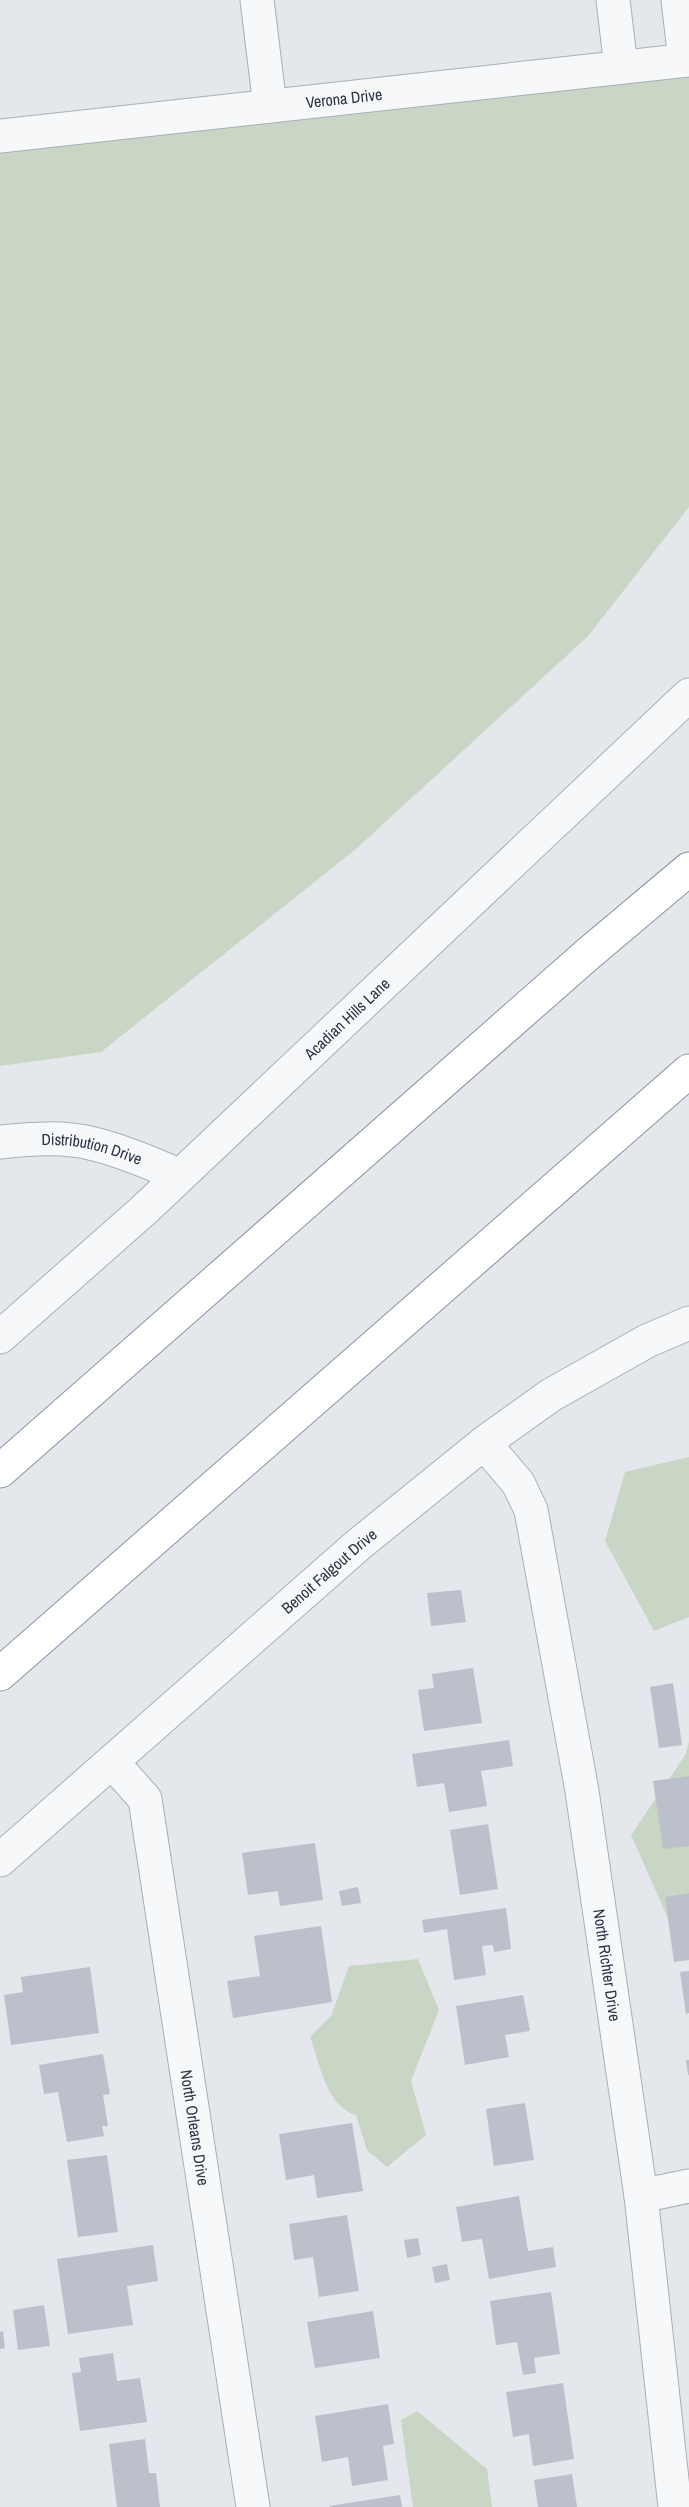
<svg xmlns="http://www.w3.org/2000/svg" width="689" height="2507" viewBox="0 0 689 2507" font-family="'Archivo Narrow',sans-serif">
<rect width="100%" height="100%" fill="#e4e7ec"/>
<!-- green -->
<path fill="#c9d6c5" d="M689,76V507L588,636L356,849L101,1052L0,1066V151Z
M689,1457V1617L654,1631L605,1541L625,1472Z
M689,1741V1932L675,1934L631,1835L686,1754Z
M418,1959L439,2010L411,2081L426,2135L387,2167L367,2150L356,2115C326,2107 320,2063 310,2037L331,2016L349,1966Z
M417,2411L487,2469L492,2507H413L401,2420Z"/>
<!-- building -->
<path fill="#bbc0ca" d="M461,1590L466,1622L431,1626L427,1593Z
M473,1668L482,1723L424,1731L418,1690L434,1688L432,1674Z
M673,1683L682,1745L659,1748L650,1687Z
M509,1740L513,1766L481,1771L487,1806L449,1812L444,1783L417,1787L412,1754Z
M689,1776V1846L663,1849L653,1781Z
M488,1824L498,1889L460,1895L450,1830Z
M315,1843L323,1900L280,1906L278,1891L248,1895L242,1853Z
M358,1887L361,1903L342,1906L339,1891Z
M689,1893V1960L674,1962L665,1897Z
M506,1908L511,1949L494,1952L493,1945L482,1946L486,1975L454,1980L447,1929L424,1933L422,1920Z
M321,1926L332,2002L233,2018L227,1981L260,1976L254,1936Z
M90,1967L99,2033L11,2045L4,1995L23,1992L21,1977Z
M689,1971V2013L686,2014L680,1972Z
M523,1995L530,2031L505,2035L509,2057L465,2065L456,2006Z
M103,2054L110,2094L103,2095L108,2126H102L104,2136L67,2142L58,2092L44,2094L39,2065Z
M686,2060H689V2075H688Z
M525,2103L534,2160L494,2166L486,2109Z
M352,2123L363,2191L317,2198L314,2175L286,2180L279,2134Z
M107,2155L118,2232L78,2237L67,2160Z
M519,2196L528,2251L553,2247L556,2267L489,2279L482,2239L462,2242L456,2207Z
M347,2215L359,2291L319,2297L313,2257L294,2260L289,2224Z
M418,2238L421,2255L407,2258L404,2240Z
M153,2245L158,2281L127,2286L133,2325L68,2334L57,2259Z
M447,2264L450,2280L435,2283L432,2267Z
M551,2292L560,2354L534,2358L536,2373L523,2375L517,2342L496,2345L490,2301Z
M44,2305L50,2346L18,2350L13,2310Z
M373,2311L380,2358L315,2368L307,2322Z
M3,2331L5,2348L0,2349V2332Z
M113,2353L117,2381L140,2378L147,2422L80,2431L72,2373L81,2372L79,2358Z
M563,2383L574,2459L533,2466L529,2434L513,2437L506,2392Z
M388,2404L394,2444L383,2446L388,2480L352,2486L348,2457L322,2462L315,2416Z
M145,2439L149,2473H156L160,2507H117L109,2444Z
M572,2474L577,2507H538L534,2480Z
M400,2495L402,2507H330L329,2506Z"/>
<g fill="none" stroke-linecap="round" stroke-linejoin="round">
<!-- minor casing -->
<g stroke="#a9aeb7" stroke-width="35">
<g id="minor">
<path d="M257,0L270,106"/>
<path d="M613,0L621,67"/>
<path d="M678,0L685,60"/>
<path id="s1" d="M0,136L689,60"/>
<path id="s2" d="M0,1142C30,1139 64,1136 94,1144C123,1151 151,1163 178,1175"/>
<path id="s3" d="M0,1337L144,1210L689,695"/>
<path id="s4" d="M484,1443L518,1483L531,1510L582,1791L641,2196L675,2507"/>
<path id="s5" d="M112,1762L145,1799L253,2507"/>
<path id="s6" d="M0,1860L358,1545L484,1443L551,1395L647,1341L689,1323"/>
<path d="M641,2196L689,2186"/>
</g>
</g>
<!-- highway casing -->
<g stroke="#8b94a3" stroke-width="35">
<path id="highway" d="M0,1471L588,954L689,869
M0,1674L689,1071"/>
</g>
<!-- minor -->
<use href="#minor" stroke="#f7f8fa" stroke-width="33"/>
<!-- highway -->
<use href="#highway" stroke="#fff" stroke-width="33"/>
</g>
<g text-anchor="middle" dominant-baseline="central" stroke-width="5" stroke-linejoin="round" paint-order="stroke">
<!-- street labels -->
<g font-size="16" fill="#2b3445" stroke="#f4f6f9">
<text stroke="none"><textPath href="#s1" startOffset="346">Verona Drive</textPath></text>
<text stroke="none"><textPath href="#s3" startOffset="471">Acadian Hills Lane</textPath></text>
<text stroke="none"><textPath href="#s2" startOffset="93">Distribution Drive</textPath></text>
<text stroke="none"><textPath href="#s6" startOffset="438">Benoit Falgout Drive</textPath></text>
<text stroke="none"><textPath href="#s4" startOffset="544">North Richter Drive</textPath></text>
<text stroke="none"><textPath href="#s5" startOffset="382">North Orleans Drive</textPath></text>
</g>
</g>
</svg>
